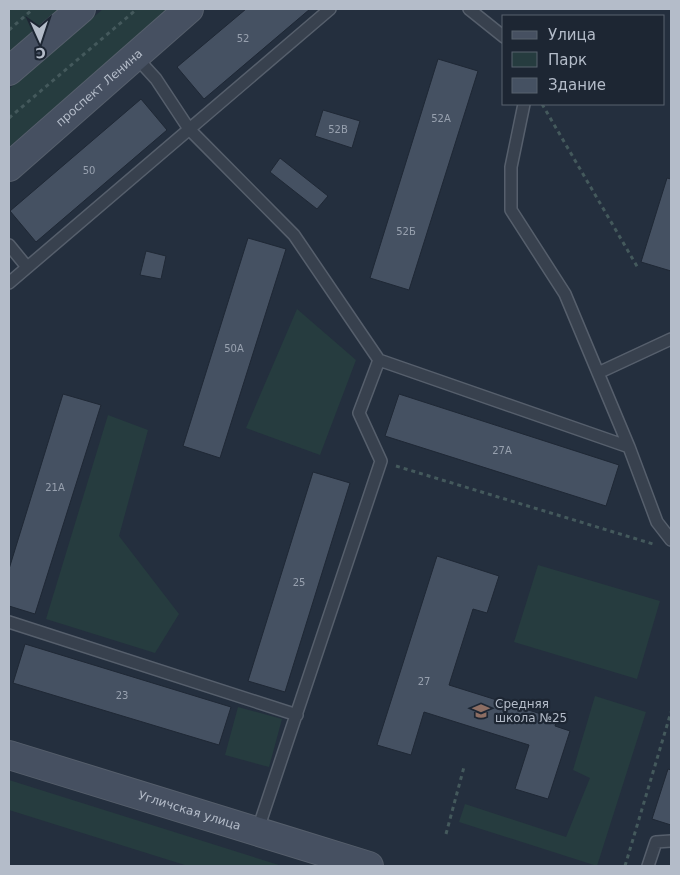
<svg xmlns="http://www.w3.org/2000/svg" width="680" height="875" viewBox="0 0 680 875" font-family="'DejaVu Sans',sans-serif">
<rect width="100%" height="100%" fill="#242f3e"/>
<!-- green -->
<path fill="#263c3f" d="M9,9H60L9,53Z
M103,9H169L9,147V89Z
M297,309L356,360L320,455L246,428Z
M108,415L148,430L119,536L179,614L155,653L46,619Z
M538,565L660,601L637,679L514,642Z
M595,696L646,712L597,866L459,822L465,804L566,837L590,778L573,770Z
M238,707L282,719L269,767L225,755Z
M9,780L282,866H188L9,810Z"/>
<!-- building -->
<path fill="#455162" stroke="#1f2835" d="M246,9H310L204,99L177,67Z
M438,59L478,71L409,290L370,278Z
M141,99L167,130L36,242L10,211Z
M323,110L360,121L352,148L315,136Z
M280,158L328,196L317,209L270,172Z
M667,178L671,179V271L641,262Z
M248,238L286,249L220,458L183,446Z
M146,251L166,256L161,279L140,275Z
M63,394L101,405L35,614L9,606V569Z
M399,394L619,465L606,506L385,436Z
M313,472L350,483L285,692L248,681Z
M437,556L499,576L487,613L473,609L449,685L557,719L555,726L570,731L548,799L515,789L529,745L424,712L411,755L377,745Z
M25,644L231,707L219,745L13,683Z
M668,769L671,770V825L652,819Z"/>
<g fill="none" stroke-linecap="round" stroke-linejoin="round">
<!-- service casing -->
<g stroke="#565f6c" stroke-width="14">
<path id="service" d="M469,9L504,37
M135,56L156,79L189,129L294,235L379,360L359,413L381,461L257,832
M524,104L511,167V210L565,294L629,447L657,522L671,540
M9,245L27,267
M9,283L330,9
M379,360L629,447
M598,373L671,339
M9,622L297,715
M648,866L656,842L671,841"/>
</g>
<!-- secondary casing -->
<g stroke="#565f6c" stroke-width="30">
<g id="secondary">
<path d="M9,71L81,9"/>
<path id="s1" d="M9,167L189,9"/>
<path id="s2" d="M9,755L369,866"/>
</g>
</g>
<!-- path -->
<path stroke="#44595c" stroke-width="3" stroke-dasharray="4 4" stroke-linecap="butt" d="M9,30L33,9
M542,104L638,268
M9,118L137,9
M396,466L653,544
M446,834L464,767
M625,866L671,712"/>
<!-- service -->
<use href="#service" stroke="#38414e" stroke-width="11"/>
<!-- secondary -->
<use href="#secondary" stroke="#465061" stroke-width="28"/>
</g>
<!-- icons -->
<defs>
<g id="school-bare" transform="scale(1.35)"><path d="M0-5L7-2L0 1L-7-2ZM-4 1L0 2.5L4 1V4Q0 6-4 4Z" fill="#8d6e63" stroke="#1d2633" stroke-width="2.5" paint-order="stroke"/></g>
</defs>
<g fill-rule="evenodd">
<use href="#school-bare" x="481" y="711"/>
</g>
<g text-anchor="middle" dominant-baseline="central" stroke-width="4.5" stroke-linejoin="round" paint-order="stroke">
<!-- number labels -->
<g font-size="10" fill="#98a1af">
<text x="243" y="38">52</text>
<text x="441" y="118">52А</text>
<text x="338" y="129">52В</text>
<text x="89" y="170">50</text>
<text x="406" y="231">52Б</text>
<text x="234" y="348">50А</text>
<text x="502" y="450">27А</text>
<text x="55" y="487">21А</text>
<text x="299" y="582">25</text>
<text x="424" y="681">27</text>
<text x="122" y="695">23</text>
</g>
<!-- street labels -->
<g font-size="12" fill="#b4bcc9" stroke="#1d2633">
<text stroke="none"><textPath href="#s1" startOffset="120">проспект Ленина</textPath></text>
<text stroke="none"><textPath href="#s2" startOffset="189">Угличская улица</textPath></text>
</g>
<!-- poi labels -->
<g font-size="12" fill="#b4bcc9" stroke="#1d2633" text-anchor="start">
<text x="495" y="704">Средняя<tspan x="495" dy="14">школа №25</tspan></text>
</g>
</g>
<!-- border -->
<rect width="680" height="875" fill="none" stroke="#b4bcc9" stroke-width="20"/>
<!-- legend -->
<rect x="502" y="15" width="162" height="90" fill="#1d2633" stroke="#59626f"/>
<rect x="512" y="31" width="25" height="8" fill="#465061" stroke="#59626f"/>
<text x="548" y="40" font-size="15" fill="#b4bcc9">Улица</text>
<rect x="512" y="52" width="25" height="15" fill="#263c3f" stroke="#59626f"/>
<text x="548" y="65" font-size="15" fill="#b4bcc9">Парк</text>
<rect x="512" y="78" width="25" height="15" fill="#455162" stroke="#59626f"/>
<text x="548" y="90" font-size="15" fill="#b4bcc9">Здание</text>
<!-- north arrow -->
<g transform="translate(40 40) rotate(177)" stroke="#1d2633" stroke-width="4" paint-order="stroke">
<path d="M0-4L9 19L0 12L-9 19Z" fill="#b4bcc9"/>
<text y="-8" font-size="14" font-weight="bold" text-anchor="middle" fill="#b4bcc9">С</text>
</g>
</svg>
